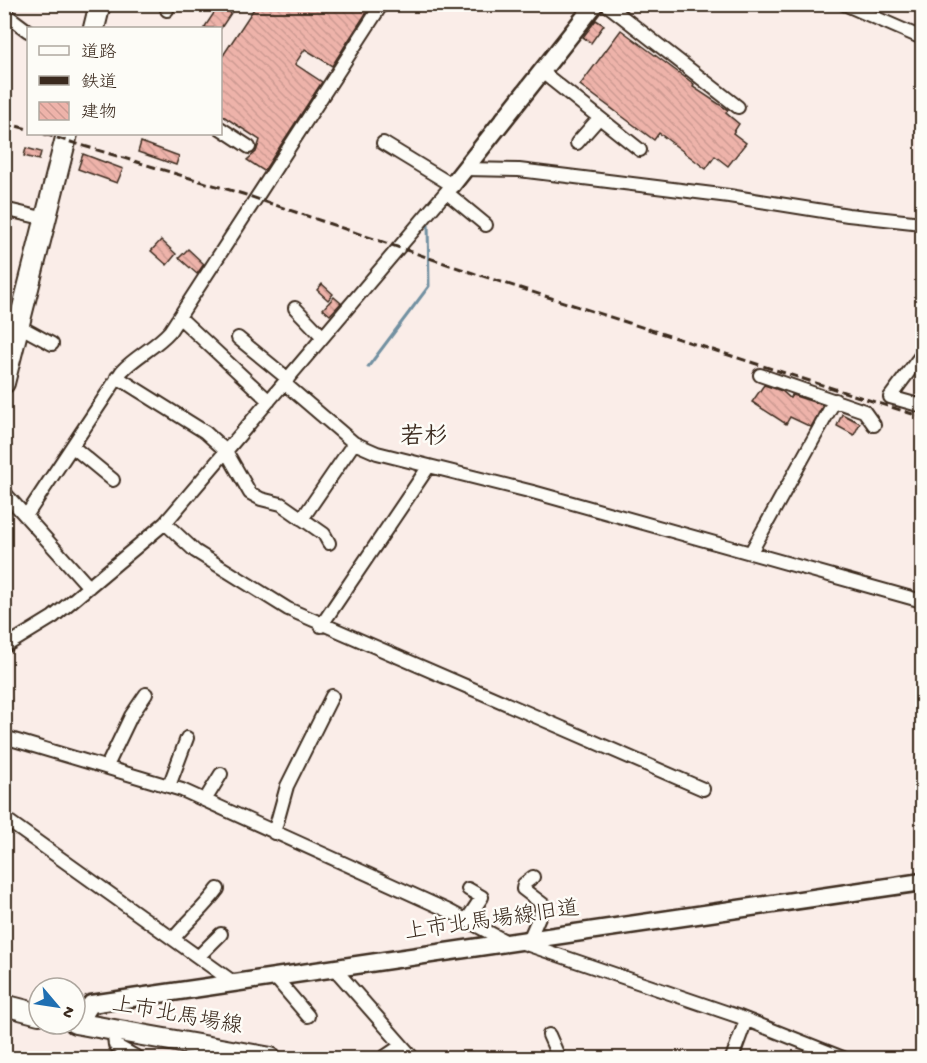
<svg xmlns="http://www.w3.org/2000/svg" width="927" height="1063" viewBox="0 0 927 1063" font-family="'Gochi Hand','Klee One',sans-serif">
<defs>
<pattern id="building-back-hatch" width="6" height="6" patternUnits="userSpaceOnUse" patternTransform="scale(1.5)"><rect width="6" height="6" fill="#eeb3aa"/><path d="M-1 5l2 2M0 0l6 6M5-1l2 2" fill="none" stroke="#cd9a92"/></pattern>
</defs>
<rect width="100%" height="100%" fill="#faede8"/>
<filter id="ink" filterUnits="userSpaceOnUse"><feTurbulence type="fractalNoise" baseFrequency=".0167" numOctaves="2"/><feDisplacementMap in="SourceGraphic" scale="12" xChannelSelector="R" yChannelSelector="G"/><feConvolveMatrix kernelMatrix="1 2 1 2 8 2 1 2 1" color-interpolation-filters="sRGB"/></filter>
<g filter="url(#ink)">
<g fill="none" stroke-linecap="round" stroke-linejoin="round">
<!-- stream -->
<path stroke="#7290a1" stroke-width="3" d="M368,367L429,286L428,220"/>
</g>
<!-- building -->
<path fill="url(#building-back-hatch)" stroke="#3b2a1e" stroke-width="1.5" d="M220,4H237L221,28H204Z
M257,4H372L332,66L305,49L295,64L322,82L264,171L247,160L256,152L260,140L220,114V60Z
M596,20L604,25L591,43L583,37Z
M621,30L694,84L693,87L728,110L726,113L739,124L733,133L746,143L728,166L715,156L706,169L659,133L654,140L580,85Z
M141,142L179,156L176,165L138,152Z
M26,148L41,152L39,160L24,156Z
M83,154L123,169L117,183L78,169Z
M161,240L176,254L167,265L151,251Z
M188,249L204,264L197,274L179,258Z
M322,284L333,294L328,300L317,290Z
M334,297L341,303L330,315L323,309Z
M764,385L782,391L790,398L792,395L823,405L811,427L790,417L786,424L752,402Z
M842,414L860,423L854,435L837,426Z"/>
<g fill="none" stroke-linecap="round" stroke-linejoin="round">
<!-- street casing -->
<g stroke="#3b2a1e" stroke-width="16">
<path id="street" d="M606,4L738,107
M844,4L922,38
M167,10L168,4
M4,13L28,31
M542,72L640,150
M220,128L249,147
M577,143L599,118
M465,169L519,170L729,196L848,215L922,223
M446,192L486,225
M4,209L46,219
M295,308L323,337
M179,317L269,401
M19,326L52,344
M238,338L288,379
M922,354L890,397L922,406
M760,375L864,411L874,425
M117,377L205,432L226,451L250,493L261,499L281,504L324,534L329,543
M284,383L354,443L377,453L533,492L922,601
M73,447L113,480
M4,492L89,587
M26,516L122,371C136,356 156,347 170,331L382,4
M302,519L354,443
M165,523L195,551L288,609L703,789
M751,552L835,400
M321,626L429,466
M4,647L53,617L165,523L452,185L383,143
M4,737L182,790L449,911L507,942
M107,766L131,716L146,694
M169,786L187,738
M205,800L221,774
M4,818L233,982
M274,833L287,786L332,696
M466,921L482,897L468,889
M174,938C189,920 204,908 218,889
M529,940L544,905L523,889L524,884L533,877
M520,942L737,1016L843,1058
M199,956L221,934
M333,967L413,1058
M274,976L308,1016
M113,1029L115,1045L138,1058
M549,1035L559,1058
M383,1058L401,1046
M732,1058L746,1020"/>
</g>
<!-- secondary casing -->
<g stroke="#3b2a1e" stroke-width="21">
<path id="secondary" d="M452,185L595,4
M78,1024L91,1004L922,882"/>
</g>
<!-- primary casing -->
<g stroke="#3b2a1e" stroke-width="24">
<path id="primary" d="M94,28L100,4
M4,383L67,134
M4,1005L39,1014
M75,1023L271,1058"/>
</g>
<!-- street -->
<use href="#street" stroke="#fdfcf7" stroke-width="12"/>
<!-- secondary -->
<use href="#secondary" stroke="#fdfcf7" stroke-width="16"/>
<!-- primary -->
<use href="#primary" stroke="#fdfcf7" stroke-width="20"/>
<!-- rail -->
<path stroke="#3b2a1e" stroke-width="3" stroke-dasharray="9 4.5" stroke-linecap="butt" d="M4,123L28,129
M44,134L243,194L473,273L922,417"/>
</g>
</g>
<g text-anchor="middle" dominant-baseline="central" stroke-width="5" stroke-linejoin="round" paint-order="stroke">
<!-- street labels -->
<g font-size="22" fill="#3b2a1e" stroke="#fdfcf7">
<text transform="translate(492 922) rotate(-8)">上市北馬場線旧道</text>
<text transform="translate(177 1017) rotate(10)">上市北馬場線</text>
</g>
<!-- neighbourhood labels -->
<g font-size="24" font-weight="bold" fill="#3b2a1e" stroke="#fdfcf7">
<text x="424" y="438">若杉</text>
</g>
</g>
<!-- margin -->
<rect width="927" height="1063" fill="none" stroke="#fdfcf7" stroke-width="24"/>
<rect x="12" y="12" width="903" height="1039" fill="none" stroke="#3b2a1e" stroke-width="2" filter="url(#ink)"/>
<!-- legend -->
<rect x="27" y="27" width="195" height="108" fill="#fdfcf7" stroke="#afa8a0" stroke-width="1.5"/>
<rect x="39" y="46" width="30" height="9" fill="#fdfcf7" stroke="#afa8a0" stroke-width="1.5"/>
<text x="81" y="57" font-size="18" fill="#3b2a1e">道路</text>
<rect x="39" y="76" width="30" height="9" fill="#3b2a1e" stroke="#afa8a0" stroke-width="1.5"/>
<text x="81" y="87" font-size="18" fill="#3b2a1e">鉄道</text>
<rect x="39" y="102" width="30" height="18" fill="url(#building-back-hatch)" stroke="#afa8a0" stroke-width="1.5"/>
<text x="81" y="117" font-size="18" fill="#3b2a1e">建物</text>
<!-- north arrow -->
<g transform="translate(57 1006) rotate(119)"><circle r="28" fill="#fdfcf7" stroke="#afa8a0" stroke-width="1.5"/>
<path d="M0-4.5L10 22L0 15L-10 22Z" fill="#1f6fb2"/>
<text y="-9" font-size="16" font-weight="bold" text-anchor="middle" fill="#3b2a1e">N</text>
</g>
</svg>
